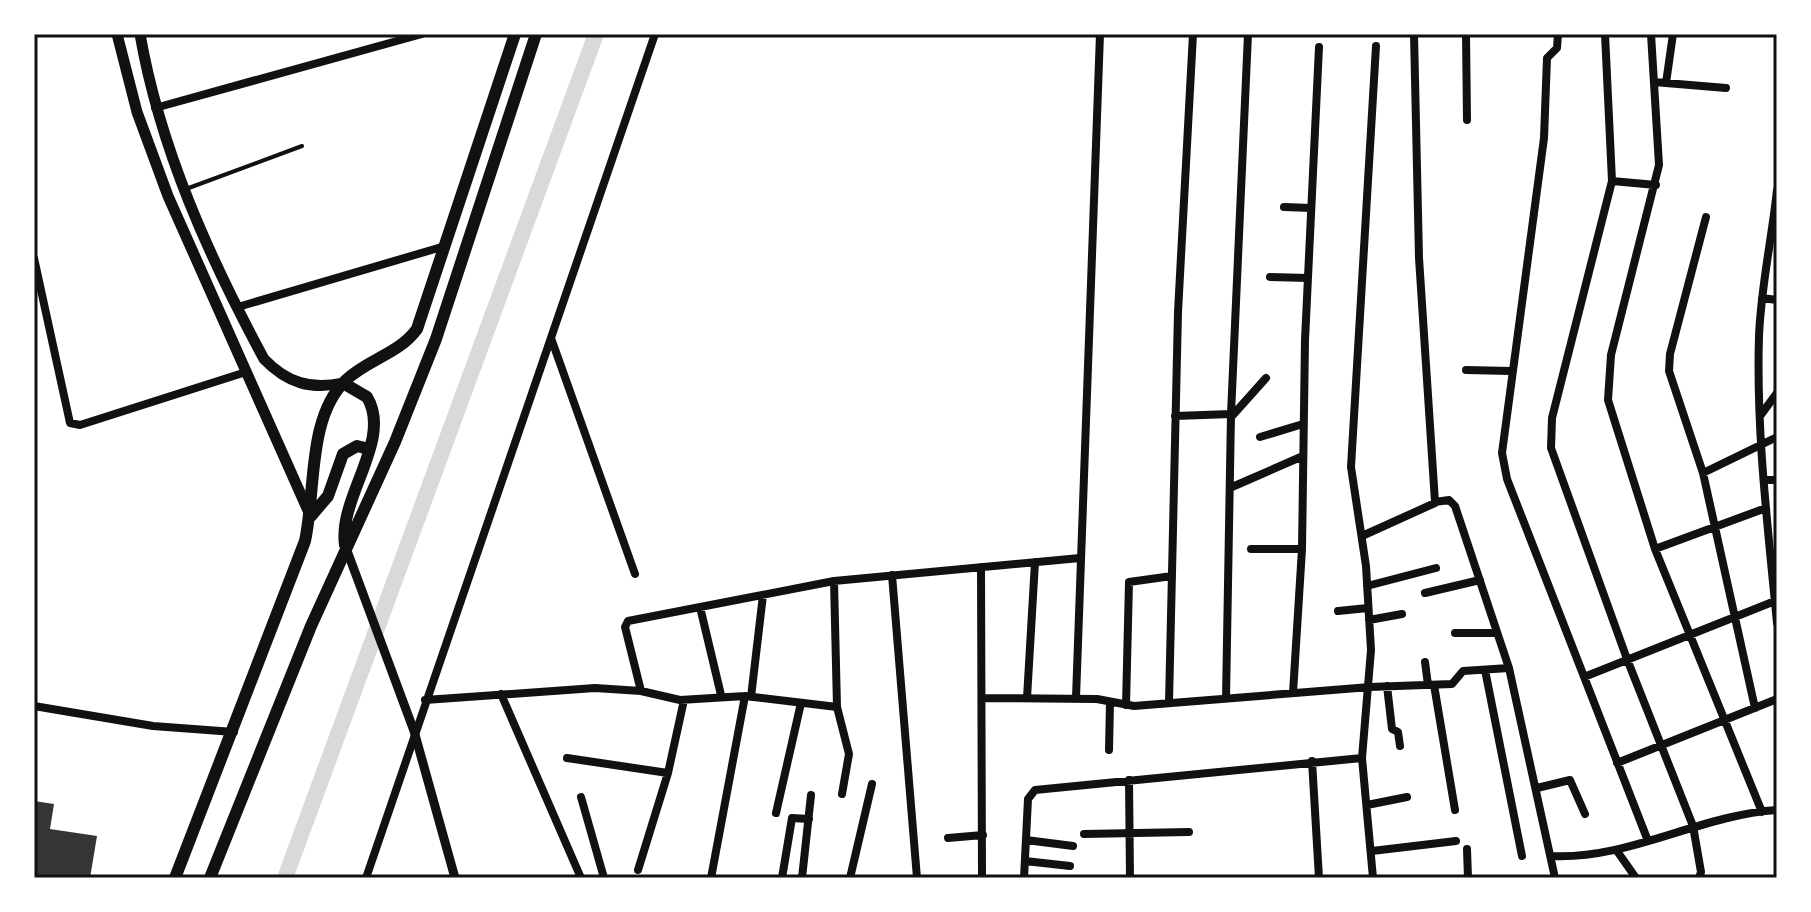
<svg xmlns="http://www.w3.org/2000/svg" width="1811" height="912" viewBox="0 0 1811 912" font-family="'Sofia Sans Condensed',sans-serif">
<rect width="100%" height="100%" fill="#fff"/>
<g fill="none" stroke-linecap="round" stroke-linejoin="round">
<!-- canal -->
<path stroke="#d9d9d9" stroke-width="16" d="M285,878L596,34"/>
</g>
<!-- building -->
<path fill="#353535" d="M34,801L54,804L50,829L97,836L90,878H34Z"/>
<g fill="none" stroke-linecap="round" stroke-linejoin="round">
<!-- service -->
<path stroke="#111" stroke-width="4" d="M186,189L302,146"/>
<!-- minor -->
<path stroke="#111" stroke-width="8" d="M1414,34L1419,258L1435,502L1449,500L1455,506L1509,668L1555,878
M1466,34L1467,120
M1558,34L1557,48L1547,58L1544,138L1502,453L1507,479L1648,841
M1605,34L1612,181L1552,418L1551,448L1627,659L1693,826L1701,872L1699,878
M1651,34L1659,165L1611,355L1608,400L1655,549L1762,812
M1654,82L1726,88
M1666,83L1673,34
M155,108L422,34
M1612,181L1656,185
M1777,190C1772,238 1761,286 1759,336C1756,432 1768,528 1777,623
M1284,207L1311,208
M1706,217L1670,354L1669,371L1703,473L1755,708
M34,258L70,423L80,425L246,372
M1270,277L1308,278
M1762,298L1777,300
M238,307L445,246
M551,338L635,574
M1466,370L1511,371
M1175,416L1231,414
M1232,416L1266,378
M1760,416L1777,393
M1260,437L1303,424
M1703,473L1777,437
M1764,480H1777
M1232,487L1303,456
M1362,536L1435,503
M1251,549H1302
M1655,549L1766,508
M981,567L982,878
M892,575L917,878
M834,581L837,707L849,754L842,794
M1367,586L1436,568
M1425,593L1480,580
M700,607L721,695
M1338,611L1368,608
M1369,620L1402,614
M1455,633H1497
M1425,662L1428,685
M1485,670L1522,856
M1584,677L1775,601
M1434,685L1455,810
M1387,686L1392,729L1398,732L1400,746
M641,691L625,627L628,621L834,581L1080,558
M1293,693L1302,549L1305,340L1319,47
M501,694L581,878
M751,697L763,595
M982,698L1097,699L1134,706L1370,687L1452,684L1463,671L1509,668
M1027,698L1035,562
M1076,698L1100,34
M1226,698L1231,414L1248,34
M425,700L595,688L641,691L680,700L745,696L837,707
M1169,703L1178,312L1193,34
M1126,705L1129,582L1172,576
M34,706L153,726L234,732
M1109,750L1110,702
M567,758L668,773
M1312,761L1319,878
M1617,763L1777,699
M1129,780L1130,878
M1537,788L1570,780L1585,814
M581,797L604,878
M1367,805L1407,797
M776,813L801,703
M1084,834L1189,832
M948,838L983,835
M1026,840L1073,846
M1467,849L1468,878
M1372,851L1456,841
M1617,851L1636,878
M1551,856C1629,860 1699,815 1777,810
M1025,861L1070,866
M638,870L668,773L684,700
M366,878L655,34
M711,878L745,696
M782,878L792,818L809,819
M802,878L811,795
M850,878L872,784
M1024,878L1028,799L1035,790L1362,758
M1373,878L1362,758L1371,650L1366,566L1351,467L1376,46"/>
<!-- tertiary -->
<path stroke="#111" stroke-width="9" d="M346,548L414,731L455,878"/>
<!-- secondary -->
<path stroke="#111" stroke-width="11" d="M117,34L137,112L168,196L310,515
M140,34C160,149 209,257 264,359C287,383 311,390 343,383"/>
<!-- trunk -->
<path stroke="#111" stroke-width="12" d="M343,383L367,397C393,440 338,497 345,545
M311,516L328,496L343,454L357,446L369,449
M175,878L305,541C316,491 307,417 346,380C368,359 399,354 417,329L515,34
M210,878L311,626L395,442L436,339L536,34"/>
</g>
<!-- border -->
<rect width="1811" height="912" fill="none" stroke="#ffffff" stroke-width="72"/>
<rect x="36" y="36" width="1739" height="840" fill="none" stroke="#111" stroke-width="3"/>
</svg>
